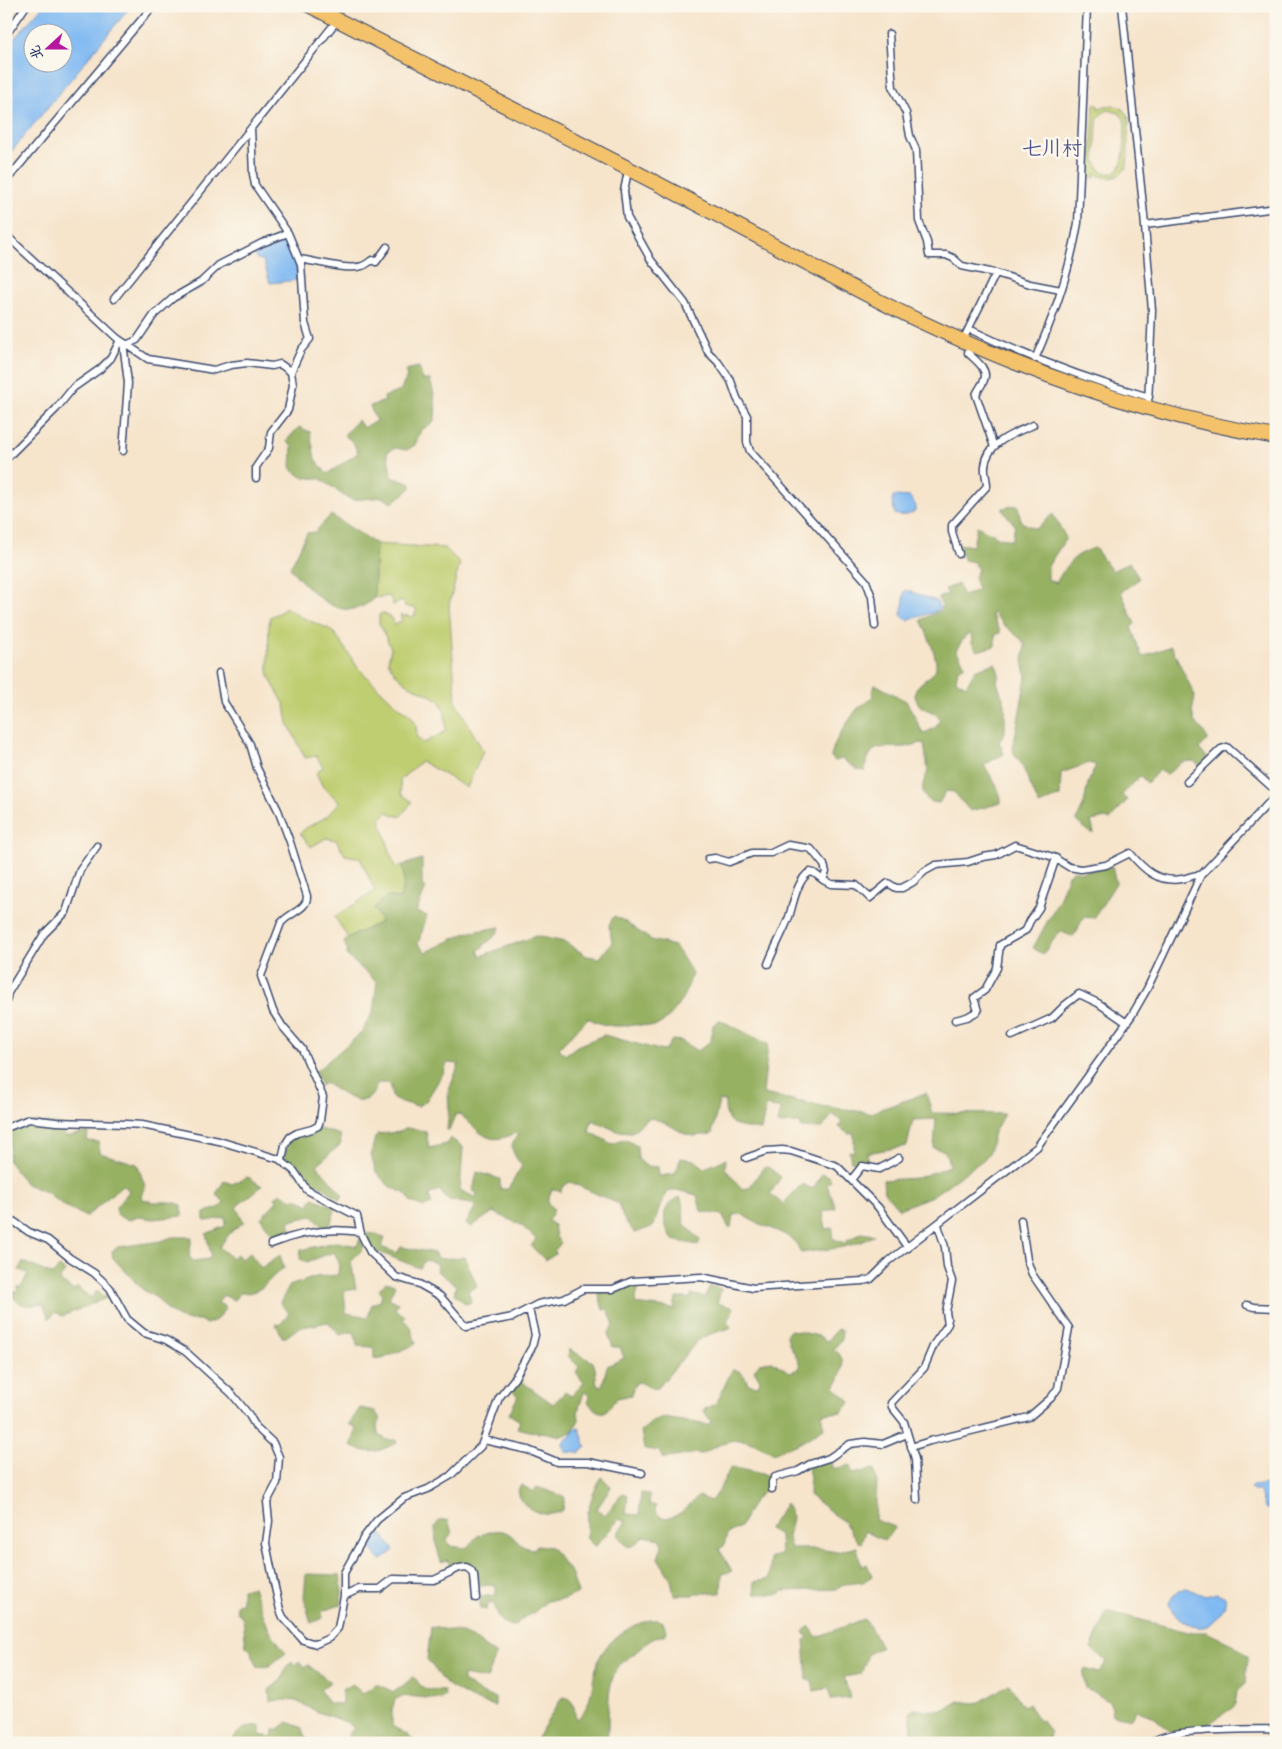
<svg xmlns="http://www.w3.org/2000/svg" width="1282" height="1749" viewBox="0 0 1282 1749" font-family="Mynerve,'LXGW WenKai TC',sans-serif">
<rect width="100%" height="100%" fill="#fbf7ec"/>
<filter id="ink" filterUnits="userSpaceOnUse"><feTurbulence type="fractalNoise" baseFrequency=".02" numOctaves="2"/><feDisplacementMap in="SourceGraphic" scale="10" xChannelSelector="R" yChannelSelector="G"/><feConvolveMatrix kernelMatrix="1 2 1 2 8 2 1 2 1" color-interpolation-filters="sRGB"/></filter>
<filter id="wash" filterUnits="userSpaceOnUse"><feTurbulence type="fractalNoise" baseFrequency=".0096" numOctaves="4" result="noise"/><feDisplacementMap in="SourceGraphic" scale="20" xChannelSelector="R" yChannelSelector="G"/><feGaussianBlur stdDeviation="1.12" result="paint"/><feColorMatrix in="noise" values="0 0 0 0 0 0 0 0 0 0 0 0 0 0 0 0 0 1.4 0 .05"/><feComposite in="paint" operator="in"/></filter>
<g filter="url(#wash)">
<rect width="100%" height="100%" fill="#f6e4cb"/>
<!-- green -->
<path fill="#bfce71" stroke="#6d7e68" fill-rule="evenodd" d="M1094,104L1098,105V109C1109,102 1127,105 1129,121C1129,127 1128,134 1128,140C1128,148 1128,156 1127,164C1123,179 1106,181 1095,173V178L1090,177ZM1108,110L1119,113L1124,119L1125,125C1124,140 1128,186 1100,170L1095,161L1097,121L1101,114Z
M376,544L445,548L460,563L449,605L456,702L483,751L467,788L421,761L400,780L401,794L412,802L400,817L387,812L380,819L395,867L403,865L404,884L400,899L381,922L348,938L335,917L375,891L360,858L345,855L336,840L326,838L311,847L300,833L306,828L326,817L340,802L323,787L316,773L323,767L316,756L305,758L288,723L285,705L271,681L268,672L269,624L270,617L282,611L285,607L299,616L329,629L336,635L358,668L392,701L411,716L416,724L417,738L424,743L446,731L445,712L439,700L406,683L396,674L388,662L391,648L379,623V615L383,613L391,618L394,624L402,621L400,615L414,617L417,609L405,606L403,601L393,605L390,596L374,598Z"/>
<!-- forest -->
<path fill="#97b163" stroke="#597060" d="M419,367L423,380H430C434,394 438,407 434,422L421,430L415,445L407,450L395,448L387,452L392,477L411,484V488L392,503L382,497L353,500L344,496L321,479L302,477L291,469L292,446L286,441L299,427L310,432L315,459L327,474L358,453L353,442L344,435L358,420L363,428L376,421L370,406L385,401L384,397L400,391L407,377L405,370Z
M1018,505L1021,522L1036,529L1053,514L1066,538L1048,566V580L1056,583C1067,564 1073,555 1095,548L1112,571L1130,562L1139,579L1121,592L1135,624L1131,627L1142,657L1171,646L1195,696L1192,712L1194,721L1201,728L1208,739L1199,749L1208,758L1200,766L1194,761L1182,762L1166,775L1159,770L1147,783L1140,776L1122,795L1127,800L1110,820L1106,818L1091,821L1094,833H1091L1076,821L1084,804L1088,783L1096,765L1089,763L1061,773L1060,796L1039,805L1020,761L1015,756L1013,749L1026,677L1023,660L1025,646L1022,640L1003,624L993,613L992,616L1000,631V633L995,635V646L977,651L972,643L971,634L966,635L956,650L965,665L958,669L956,680L966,686L975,670L995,663L999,673L997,682L1005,704V732L999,742L1004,754L984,765C990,776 1002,790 1001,803L970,811L954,792L946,791L939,803C918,802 921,784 928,772L924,743C916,743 911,747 903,747C881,749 870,741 865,771L858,770L842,759L835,761L831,757L834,745L843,729L857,709L872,698L875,684L906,701L913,713L923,734L936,727L940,719C934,709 922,711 918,703C906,684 933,680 936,668C938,657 926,631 921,620L941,610L942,606L938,598L948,594L945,589L958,584L963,596L978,590L974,577L978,570L974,562L964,560L958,544L973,546L977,526L1000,538L1012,540L1015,525L1003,511V508Z
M331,515L376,544L374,598C343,628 310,592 290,568L307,533L315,532Z
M422,859V884L426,888L416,912L427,916L418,944L426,952L466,933L500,927L497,934L478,951L481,956L536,936L565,942L587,956L600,958L612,942L609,925L614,916L624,921L651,940L674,946L680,953L692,973C688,991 675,1016 658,1025C652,1028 641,1024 634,1025C617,1027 604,1027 588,1018L559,1048L565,1055L577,1046L604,1035L663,1051L667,1048L672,1040L682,1041L697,1051L711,1041L713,1025L720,1020L768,1044L763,1094L821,1106L870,1113L926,1093L932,1113L1004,1114L994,1132L989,1153L983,1160L932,1196L899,1209L884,1192L883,1180L917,1178L950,1166L945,1151L934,1148L936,1119L913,1120L907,1146L867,1153V1163L851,1161L849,1151L854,1152V1133L849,1134L839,1127L842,1122L833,1114L822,1128H801V1123L778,1124L781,1109L766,1106L761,1130C739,1127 724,1128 725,1101H719L712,1134L694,1136L685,1134L664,1122L651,1118L646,1120L632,1132L617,1131L592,1120L589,1131L612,1144L625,1139L637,1146L638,1159L646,1166L658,1167L659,1176L675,1174L681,1158L694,1160L705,1168L726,1159L725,1168L742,1189L749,1188L763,1168L768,1167L781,1177L770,1194L783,1204L802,1184L813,1189L822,1174L829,1176L831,1181L827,1185L836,1208L823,1212L826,1229L833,1228L832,1238L844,1243L861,1233L874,1235C854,1249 824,1249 801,1253C799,1250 798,1245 795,1242C784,1230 756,1226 742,1214L733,1215L731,1227L729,1228L722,1215L701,1211L697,1195L681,1191H667L658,1211L654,1226L635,1233L623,1218L619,1204L570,1182L562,1187L561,1192L552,1189L547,1202L554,1210L548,1221L554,1225L556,1237L561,1243L554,1251L556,1254L545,1260L531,1246L536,1239L521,1225L493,1212L471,1227L466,1224L476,1205L448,1200L439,1190L429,1195L432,1204L424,1207L411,1202L406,1194L389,1186L376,1172L371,1155L375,1137L378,1134L400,1132L406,1128L426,1131L429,1148L447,1144L450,1138L463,1147L460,1190L476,1198L477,1193L473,1191L477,1172L500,1179V1189H508L522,1166C514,1155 506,1145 519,1135L515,1133C487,1147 482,1133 461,1115L457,1114L455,1115L449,1130H447L449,1110L448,1093L459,1064L447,1063L444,1072L426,1101L418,1106L400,1102L392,1097L390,1083H377C370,1116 342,1094 325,1083L321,1086L315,1072L360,1034L373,1012L377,982L346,955L348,951L344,942L348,938L381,922L374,908L387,896L400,899L404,884L403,865Z
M1112,867L1116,883L1094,918L1084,917L1073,937L1060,931L1043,954L1033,948L1059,900L1068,875L1074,870L1080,872Z
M38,1122L62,1125L65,1137L88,1132L87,1141L99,1142L100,1153L137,1164L145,1186L141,1195L143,1199C147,1200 152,1202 156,1202C166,1202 172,1201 182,1205V1216L154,1219L138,1217L129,1220L122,1218L117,1214L116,1207L127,1194L129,1190L122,1185L86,1217L63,1205L48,1193L26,1184L8,1161L12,1129L21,1124Z
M320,1129L340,1135L341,1144L317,1165L343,1195L340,1200L321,1186L303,1180L296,1171L284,1159L289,1140L298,1134Z
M248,1177L262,1186L236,1207L244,1222L232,1231L219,1247L232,1258L237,1254L241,1259L250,1253L261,1268L280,1255L284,1268C265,1280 265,1294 240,1293L234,1300L223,1295L218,1303L224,1306L225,1309L216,1320L206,1324L200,1320H184L168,1311L158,1299L142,1289L113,1258L112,1251L118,1247L161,1241L172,1237H192L189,1256L193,1261L209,1259L211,1254L206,1234L225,1226L226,1219L224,1218L206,1221L204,1220V1213C211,1209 221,1210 224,1202L216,1194L224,1181L232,1184Z
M280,1193L292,1200L296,1198L309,1205L313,1198L336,1207L330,1226L323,1227L312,1216L289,1221L292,1235L276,1240L261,1218L277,1201L275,1198Z
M680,1197L682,1202L684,1223L700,1240L698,1245L673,1240C662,1224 659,1206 680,1197Z
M362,1233L376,1234L385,1238L381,1247L397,1253L401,1247L435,1253V1256L441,1259L465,1257L477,1286L468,1291L472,1302L466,1304L454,1294L456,1285L437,1271V1263L425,1260L419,1268L379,1252L377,1256L370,1249Z
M360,1239L364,1248L351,1261L356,1289L344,1291L346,1313L368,1317L372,1304L380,1301L382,1295L379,1289L386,1282L395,1285L389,1298L398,1303L395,1309L405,1316L403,1319L411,1328L416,1344L382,1359L374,1358V1349L372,1347L357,1346L355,1333L351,1332L340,1335L328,1322L298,1328L286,1337H282L276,1324L280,1325L289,1313L280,1303L289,1286L316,1277L338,1275L339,1262L334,1252L307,1262L300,1259L301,1250L336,1242L357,1246Z
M23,1262L53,1275L59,1267L65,1271L59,1280L74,1291L77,1287L91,1298L97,1291L103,1296L111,1292L113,1296C96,1301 80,1310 62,1316L56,1312L49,1319L43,1304C23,1306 21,1307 7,1291L17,1292L18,1287L22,1286L28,1273L19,1270Z
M639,1283L635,1304L674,1309L676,1298H691V1294L705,1297L710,1286L721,1289L717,1303L734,1308L727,1322L731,1327L730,1328L708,1335L697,1341L658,1388C649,1390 646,1383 637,1382L634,1386L631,1395L617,1398L605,1412C597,1413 593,1408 588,1402L589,1395L584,1392L578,1411L579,1420L572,1432L562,1436L542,1432L538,1433L517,1428L520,1421L509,1414L518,1396L508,1388L518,1379L553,1404L565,1392L571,1396L584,1383L576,1372L579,1367L568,1356L569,1349L593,1362L595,1368L597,1386H602L607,1366L624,1358L620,1347H613L608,1334L614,1325L608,1309L603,1310L598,1291L629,1284Z
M838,1329L842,1331L841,1340L834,1349C849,1360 841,1374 835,1388L851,1402L842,1412L821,1414L824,1428L800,1443L773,1453C764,1449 756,1444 747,1441C731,1436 714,1448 701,1454L696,1453L664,1459L660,1451L644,1449L641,1431L652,1422L663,1418L709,1425L711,1421L703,1410L716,1404L732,1370C742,1369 745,1377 748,1384L758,1386L760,1380L754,1370L760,1363L771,1361L790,1372L799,1369C803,1360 786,1347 787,1333L791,1330L819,1336L827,1341Z
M360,1408L375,1411L380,1419L377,1425L378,1434L387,1440H396L397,1443C379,1451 372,1456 351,1446L357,1428L349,1424Z
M830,1459L833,1470L850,1465L852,1474L874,1469L877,1482L875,1520L895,1527L884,1541L865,1531L861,1543L858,1542L844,1522L809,1495L810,1478L808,1467Z
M731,1467L771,1476L770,1487L755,1499L740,1527L727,1534L724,1546L719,1549L732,1571L722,1574L721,1593H696L694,1595H674L671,1579L658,1558L662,1546L661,1539L644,1536L635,1545L628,1547L618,1536L619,1531L626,1522L619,1519L596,1546H594L587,1539C586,1515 589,1498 602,1477L611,1487L597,1509L605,1515L623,1493L628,1495L626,1514L639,1515L641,1493L650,1494L649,1504L656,1506L655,1512C671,1528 686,1507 699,1496L710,1501L717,1494Z
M522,1485L533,1492L537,1487L565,1497L563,1510C546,1521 519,1509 518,1489Z
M786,1503L792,1517L788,1538L791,1549H818L837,1552L857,1547L861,1566L867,1564L872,1576L863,1582L845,1584L837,1589L783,1591L779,1594H755L754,1582L769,1579L771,1557L781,1555L780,1535L769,1529Z
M448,1520L452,1533L447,1540L450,1546L465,1548C472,1545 474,1537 480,1535C518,1520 510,1549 534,1549L537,1545L551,1547L571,1573L578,1593L565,1599L547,1601L532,1614L523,1618L515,1626C500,1626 499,1615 493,1603L487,1605L486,1610L480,1608V1597L496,1595V1585L480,1586L479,1579L470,1565L450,1570L448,1560L441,1562L436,1544L435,1527L439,1521Z
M306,1574L340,1575L342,1589L341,1605L322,1611L323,1618L311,1623L304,1598Z
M253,1587L269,1630L286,1653L269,1666L258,1667L250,1649L246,1647L243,1618L237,1612L236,1605L242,1602V1589Z
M1107,1611L1188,1632H1206L1234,1645L1248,1656L1246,1683L1237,1691L1235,1706L1204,1727L1172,1733L1154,1717L1136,1710L1131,1719L1112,1715L1110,1702L1085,1687L1083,1675L1085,1669L1099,1673L1107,1661L1091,1649Z
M864,1619L869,1625L881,1647L868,1654L861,1674L844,1677L850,1698L831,1700L829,1688L814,1691L812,1680H807L804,1640L808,1638L804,1632L809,1626L817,1637Z
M650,1620H659L663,1622L666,1631L664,1635C653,1637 645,1644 637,1651C633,1656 626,1658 621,1663C604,1682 610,1719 607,1743H537L535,1741L561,1699L565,1697C576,1701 574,1711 576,1720C595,1704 590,1681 599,1659C607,1640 630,1625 650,1620Z
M431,1627L460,1632L473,1638L496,1655L487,1679L463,1675V1681L479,1692L495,1698V1706L474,1700L446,1684L427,1659Z
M292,1661L295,1665L299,1662L304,1668L308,1665L330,1682L320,1690L328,1703L342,1704V1690L352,1684L363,1694L376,1684L394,1692L410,1680L412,1677C417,1679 417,1681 420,1685C426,1691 436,1691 444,1691L445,1696L442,1699C429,1700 402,1692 395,1700L392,1709V1726L408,1735L416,1743H349L348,1735L354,1728L346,1722L318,1712L296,1701L286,1700L270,1701L269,1690L281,1680L286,1669Z
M1009,1684L1023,1706L1028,1704L1039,1721L1042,1720L1050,1733L1048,1743H918L917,1740H913L910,1712L913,1709L943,1711L959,1701L973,1703L980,1702Z
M288,1722L302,1728L306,1738L310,1741L309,1743H231C237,1731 247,1724 260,1726V1735L272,1737L274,1729H279Z"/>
<!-- water -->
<path fill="#81baf2" stroke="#4e74a8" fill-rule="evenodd" d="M43,6H131L6,158V48ZM62,32V62H32V32Z
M284,238L293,260L296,262L298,280L270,283L263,260L257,259L252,252L254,249Z
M893,496L910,497L916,506L915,511C910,515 901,517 895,514L892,501Z
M906,590L936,601L940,608L937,611L908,620L904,618L901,615L904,600V592Z
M579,1427L586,1447L579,1453L566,1452L564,1450L563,1442L571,1436L576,1428Z
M1269,1484L1275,1490L1274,1501L1268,1510L1265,1508L1259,1491H1253L1250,1488L1252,1486Z
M382,1534L393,1549V1551L382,1560H380C371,1550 366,1541 382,1534Z
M1186,1588L1205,1596L1218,1593L1225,1597C1226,1603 1224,1607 1221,1612C1216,1618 1212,1626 1203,1627C1191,1629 1171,1615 1169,1603C1173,1596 1176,1590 1186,1588Z"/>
</g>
<g filter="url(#ink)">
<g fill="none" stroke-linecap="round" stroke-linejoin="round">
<!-- minor casing -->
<g stroke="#3c4a6e" stroke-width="9">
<path id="minor" d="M535,6H538
M1122,6L1144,215L1152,310L1148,405
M889,34L893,88L906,113L910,136L916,150L919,221L927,242L929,255H946L953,258L962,266L999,274L1030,284L1061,290
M6,35L26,6
M251,128L253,174L255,185L288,233L301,264L305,323L310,339L301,350L291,372L293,385L288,410L271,432L269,448L256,467V478
M628,171L624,191L627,217L651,260L685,303L708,352L718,362L731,381L737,398L747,416V442L750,451L866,581L872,597L875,626
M6,181L153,6
M1145,225L1276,208
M6,235L117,338L148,359L214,370L231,365L247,363L272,366L280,364L291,372
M299,259C315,261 348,271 362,266C366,265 369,262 372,260L376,262L387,247
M114,299L336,22
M969,329C1027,357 1086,379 1149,397
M964,338L996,273
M123,342L128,383L123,451
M126,345L137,340L154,315L173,298L201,282L219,265L262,243L288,233
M969,347L968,353C974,359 989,369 984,380C982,386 978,389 976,395L994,447
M1035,359C1054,316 1070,270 1078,223L1087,6
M6,459L56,409L73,388L100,369L111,358L120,340
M959,554L952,532V525L987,486C987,479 984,473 985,466C987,442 1015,433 1033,425
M219,673L224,702L250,744L257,768L278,810L290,842L307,896C308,909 289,913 281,923L261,976L273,1011L283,1027L302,1049L323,1097L320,1121L318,1126L312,1129L297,1133L290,1137L285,1145L282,1160
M1187,782L1221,749L1227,747L1276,791
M708,859L715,858L729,862L752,853H771L788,845L807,848L811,849L824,865L826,872L823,880
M768,964C774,948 783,933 789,917C793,905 797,879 810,872L814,873L823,880L831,884L856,885L870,898L888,883L896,888H902L913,882L925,871L936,865L968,862L983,857L996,855L1015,845L1053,857L1069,867L1081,869L1106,865L1130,853C1144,870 1158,883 1182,879C1188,878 1195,874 1201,875
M6,1002L8,993L44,934L66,912L80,870L97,846
M955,1020L967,1017L978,1011L974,998L985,990L997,968L1000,945L1026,930L1030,921L1039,908L1056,858
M1012,1036L1052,1018L1065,1005L1079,994L1098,1003L1127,1023
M6,1128L29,1119L56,1122L126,1124L142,1125L219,1141L279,1159L294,1171L307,1190L357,1216L361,1234L370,1252L396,1277L419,1284L440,1296L466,1326L513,1317L538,1304L564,1299L583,1289H613L632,1281L701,1277L753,1288L863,1281L871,1279L889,1261L1037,1147L1132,1015L1147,989L1201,875L1276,795
M746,1158L766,1151L782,1150L791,1151L837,1166L878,1207L908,1248
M851,1180L862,1166L879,1169L899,1158
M6,1216L29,1232L48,1240L70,1258L94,1273L110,1288L127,1319L144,1333L166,1340L186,1352L232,1394L249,1415L256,1427L273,1443L279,1457L277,1483L267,1502L269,1521L266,1543L274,1583L280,1610L283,1617L303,1640L316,1644L329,1638L338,1628L344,1596V1573L364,1537L377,1520L404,1498L428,1489L450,1476L481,1446L499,1398L514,1379L532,1347L535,1335L529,1309
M271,1244C300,1232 329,1227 360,1232
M1247,1305L1254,1307L1276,1308
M484,1440L528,1450L557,1462H588L642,1473
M911,1447L930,1441L1029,1417L1051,1398L1058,1388L1069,1328L1032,1274L1027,1260L1021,1220
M772,1489V1482L775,1477L798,1471L810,1464L829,1458L850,1444L865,1442L883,1444L907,1434
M917,1500L915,1459L904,1422L892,1407L891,1403L924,1368L934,1344L948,1324L946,1312L952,1281L947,1267L945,1247L938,1225
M344,1596L359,1589H380L393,1579L434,1580L459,1568L467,1567L471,1570L474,1575L476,1598
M1152,1743C1164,1727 1254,1730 1276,1729"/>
</g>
<!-- major casing -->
<g stroke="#3c4a6e" stroke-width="10">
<path id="major" d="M304,6C435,73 566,139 696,207C771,246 844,288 919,324C1033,378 1152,419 1276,440
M317,6C444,71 572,135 699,202C774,241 847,284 924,320C1036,373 1154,413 1276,434"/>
</g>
<!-- minor -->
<use href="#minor" stroke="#fff" stroke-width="6"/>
<!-- major -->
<use href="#major" stroke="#f4c26a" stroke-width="8"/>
</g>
</g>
<g text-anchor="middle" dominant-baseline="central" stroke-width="5" stroke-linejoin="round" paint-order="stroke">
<!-- quarter labels -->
<g font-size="20" fill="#50568c" stroke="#fbf7ec">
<text x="1052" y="149">七川村</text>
</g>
</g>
<!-- margin -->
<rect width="1282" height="1749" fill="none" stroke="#fbf7ec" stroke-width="25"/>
<!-- north arrow -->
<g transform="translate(48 48) rotate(249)"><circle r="24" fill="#fbf7ec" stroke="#a1a7b3"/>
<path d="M0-4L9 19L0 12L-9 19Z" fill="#b5179e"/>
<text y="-8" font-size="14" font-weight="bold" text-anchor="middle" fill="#1b2f5e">北</text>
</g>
</svg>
